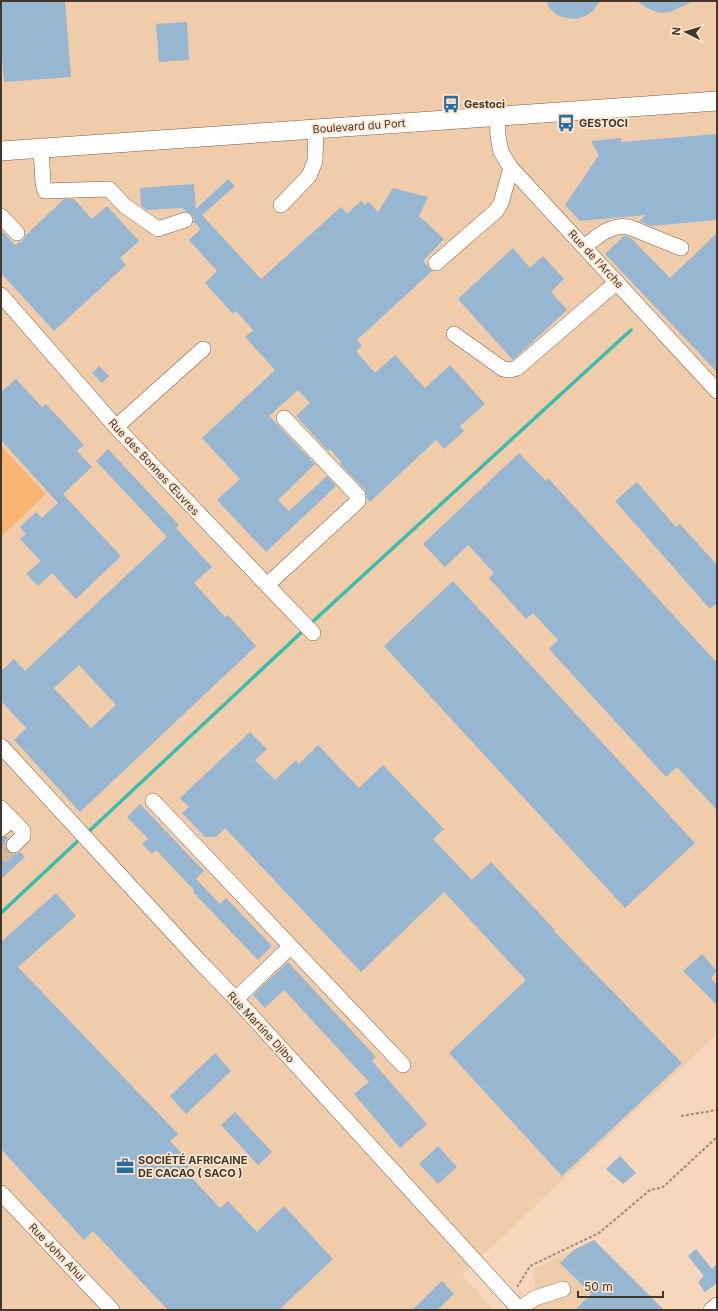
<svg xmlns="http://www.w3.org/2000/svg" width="718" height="1311" viewBox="0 0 718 1311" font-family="Inter,sans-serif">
<rect width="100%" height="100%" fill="#f6d7bb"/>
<!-- built -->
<path fill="#f0ccaa" d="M1,1H717V1034L462,1275L494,1310H1Z
M594,1240L664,1310H536L534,1269Z"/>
<!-- green -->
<path fill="#fab570" d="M1,446L46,494L3,535L1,533Z"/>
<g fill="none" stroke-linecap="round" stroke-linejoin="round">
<!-- stream -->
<path stroke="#38bdaf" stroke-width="3.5" d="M309,625L631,330
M86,834L305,629
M1,913L81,838"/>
</g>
<!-- building -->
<path fill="#97b6d1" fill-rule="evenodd" d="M1,1H65L71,77L4,82L1,47Z
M546,1H600L593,11L585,16L576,19L566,18L557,15L550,9Z
M636,1H694L670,12L661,13L651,10Z
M187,22L189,60L159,62L156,24Z
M717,134V220L650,226L639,221L646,215L580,221L565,205L599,155L591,141L621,138V142Z
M228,179L235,186L202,215L261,279L341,207L347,214L361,201L365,205L369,202L378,212L393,188L428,197L419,216L444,239L423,261L432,271L357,340L362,346L356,351L375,373L395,355L425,388L450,365L485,404L460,426L464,431L444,449L436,440L370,502L367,499L365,490L340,464L341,462L330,449L328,451L296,416L310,403L298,390L269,416L315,464L278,500L289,511L327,476L336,486L266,552L217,500L240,479L202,438L275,370L245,337L253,330L236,311L233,314L205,283L217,271L189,240L201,229L194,222L193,223L194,218L191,214L185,211L182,208L147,210L141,206L140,188L194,184L196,209Z
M64,199H74L92,219L107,206L139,241L120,258L126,265L54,331L1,273V230L15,245L23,240L26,235Z
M717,233V372L605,254L624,236H627L631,238L670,278Z
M513,248L530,268L543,256L564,279L551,292L567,310L513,360L458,299Z
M99,366L109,376L102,383L92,373Z
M16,379L42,407L46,404L84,445L77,451L92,467L63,494L121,556L76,599L52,573L38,586L26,574L41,561L20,539L26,534L20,527L36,512L42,518L58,503L1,440V392Z
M108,449L179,525L176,528L212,567L194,583L225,617L228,615L256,646L80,812L14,740L26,728L1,701V671L14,659L25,671L167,537L96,461ZM79,665L116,705L91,728L54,688Z
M519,453L546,481L548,478L717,663V810L677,767L666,777L549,649L558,640L533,613L526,619L489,578L494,573L468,545L445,567L423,544Z
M637,482L676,527L680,524L717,565V603L710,609L615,501Z
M453,581L695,843L625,908L384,646Z
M250,732L267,749L255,760L275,780L296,760L299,764L318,745L359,788L383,765L444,829L433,839L472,880L491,862L555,930L554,931L682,1063L562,1176L449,1053L526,980L444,892L361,972L225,828L216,837H205L182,813L189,807L180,798Z
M140,804L204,871L196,879L220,904L226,898L272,946L258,960L193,892L194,890L156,850L152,854L142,844L148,839L127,817Z
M6,836L8,838L5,842V847L7,851L12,854H17L20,852L25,857L1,879V838Z
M56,893L76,916L18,967L178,1134L170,1141L188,1160L185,1163L196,1174L192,1178L220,1208L228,1201L257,1232L284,1206L333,1259L279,1310H168L93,1231L84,1240L1,1149V942Z
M702,954L717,971L711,978L717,985V1005L683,971Z
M288,962L376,1057L372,1061L427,1124L400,1148L354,1094L369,1082L284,990L265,1008L253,995Z
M215,1053L231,1071L186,1114L170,1096Z
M235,1112L272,1152L258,1165L221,1125Z
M438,1146L457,1167L438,1184L419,1164Z
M620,1156L636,1173L623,1184L606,1169Z
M594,1240L664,1310H575L591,1294L560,1263L574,1250Z
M696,1249L712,1269L717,1263V1283L705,1292L698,1282L704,1276L688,1256Z
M442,1281L454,1294L437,1310H412Z"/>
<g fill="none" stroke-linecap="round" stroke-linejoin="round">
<!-- minor-tunnel -->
<path stroke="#d2b79e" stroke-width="15" stroke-dasharray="15 8" stroke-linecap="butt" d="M1,858L14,845"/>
<!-- minor casing -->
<g stroke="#7b6047" stroke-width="16">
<path id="minor" d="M497,116L498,136L501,152L511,168L717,391
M41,149L43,183L45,191L109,189L125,206L158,229L185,220
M281,205L309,176L315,161L316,129
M1,216L17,233
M584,247C598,236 610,224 629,227L681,248
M436,263L496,211L501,203L511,168
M1,295L116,427L313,633
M454,334L503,369L510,370L517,368L617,282
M116,427L203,349
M267,585L358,501V496L284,418
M1,746L200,962L236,999L520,1310
M153,801L403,1065
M1,808L23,831V836L14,845
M1,829L12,819
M236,999L290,947
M1,1193L112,1310
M519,1309L535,1298L563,1289
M711,1310L717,1305"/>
</g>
<!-- major casing -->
<g stroke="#7b6047" stroke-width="20">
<path id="major" d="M1,151L717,101"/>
</g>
<!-- path -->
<path stroke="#a08a76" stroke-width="2" stroke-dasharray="3 2" stroke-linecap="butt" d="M681,1116L717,1110
M517,1287L530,1266L599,1233L650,1190L663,1187L717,1137"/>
<!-- minor -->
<use href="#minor" stroke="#fff" stroke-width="15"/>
<!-- major -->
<use href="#major" stroke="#fff" stroke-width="19"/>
</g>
<!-- icons -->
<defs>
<g id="bus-bare" transform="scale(1.38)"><path d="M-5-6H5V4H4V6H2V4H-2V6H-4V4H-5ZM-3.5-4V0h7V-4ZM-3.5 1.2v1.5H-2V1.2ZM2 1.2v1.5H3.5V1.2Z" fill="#266da1" stroke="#fee6cf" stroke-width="2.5" paint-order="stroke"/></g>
<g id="office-bare" transform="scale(1.38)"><path d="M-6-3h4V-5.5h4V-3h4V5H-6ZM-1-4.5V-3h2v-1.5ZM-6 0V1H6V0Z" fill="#266da1" stroke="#fee6cf" stroke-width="2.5" paint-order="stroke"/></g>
</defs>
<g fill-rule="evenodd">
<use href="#bus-bare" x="451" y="104"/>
<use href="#bus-bare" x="566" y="123"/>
<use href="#office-bare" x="125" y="1166"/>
</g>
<g text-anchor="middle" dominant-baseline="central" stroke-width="3.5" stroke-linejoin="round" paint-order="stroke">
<!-- poi labels -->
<g font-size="11" font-weight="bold" fill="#43372c" stroke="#fee6cf" text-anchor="start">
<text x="464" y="104">Gestoci</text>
<text x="579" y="123">GESTOCI</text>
<text x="138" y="1160">SOCIÉTÉ AFRICAINE<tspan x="138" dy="13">DE CACAO ( SACO )</tspan></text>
</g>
<!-- street labels -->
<g font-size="11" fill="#43372c" stroke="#fee6cf">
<text transform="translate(359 126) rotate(-4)">Boulevard du Port</text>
<text transform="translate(596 259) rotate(47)">Rue de l'Arche</text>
<text transform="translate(154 467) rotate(47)">Rue des Bonnes Œuvres</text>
<text transform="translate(261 1027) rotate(47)">Rue Martine Djibo</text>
<text transform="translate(57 1252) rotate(46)">Rue John Ahui</text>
</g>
</g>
<!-- border -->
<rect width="718" height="1311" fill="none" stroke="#43372c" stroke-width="4"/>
<!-- north arrow -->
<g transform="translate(686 32) rotate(275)" stroke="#fee6cf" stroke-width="3" paint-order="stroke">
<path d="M0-3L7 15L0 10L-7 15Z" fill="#43372c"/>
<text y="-6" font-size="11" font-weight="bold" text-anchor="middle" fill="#43372c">N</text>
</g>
<!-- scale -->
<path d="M578 1291v6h85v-6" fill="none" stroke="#43372c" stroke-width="2"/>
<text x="584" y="1291" font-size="12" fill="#43372c" stroke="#fee6cf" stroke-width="3" paint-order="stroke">50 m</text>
</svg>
